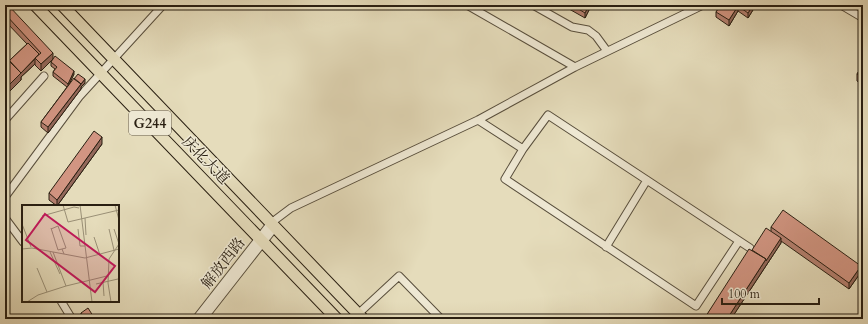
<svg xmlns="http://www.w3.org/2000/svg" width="868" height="324" viewBox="0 0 868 324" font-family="Cardo,'Noto Serif SC',serif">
<rect width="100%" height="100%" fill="#e5dcbb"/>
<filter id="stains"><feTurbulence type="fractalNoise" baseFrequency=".005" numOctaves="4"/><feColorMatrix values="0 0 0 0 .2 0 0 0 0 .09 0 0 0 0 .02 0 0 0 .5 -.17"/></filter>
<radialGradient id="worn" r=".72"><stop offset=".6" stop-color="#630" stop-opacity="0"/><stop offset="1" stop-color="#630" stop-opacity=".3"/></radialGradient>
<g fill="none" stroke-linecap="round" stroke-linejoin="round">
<!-- minor casing -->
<g stroke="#584e3c" stroke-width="9">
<path id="minor" d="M467,5L575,67
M533,5L572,27L588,30L596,36L607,51
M841,5L863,18
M5,120L44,76
M478,120L523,149L548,115L750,248
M523,149L505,179L696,306L739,241
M5,197L79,97L163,5
M5,218L23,242
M606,247L647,180
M61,301L72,319
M358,314L399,276L441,319
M196,319L271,223L291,208L478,120L575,67L703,5
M203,319L275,227
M862,319L863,317"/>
</g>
<!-- highway casing -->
<g stroke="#291f12" stroke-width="13">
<path id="highway" d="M35,5L337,319
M62,5L363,319"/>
</g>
<!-- minor -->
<use href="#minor" stroke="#eee8d3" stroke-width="7"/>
<!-- highway -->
<use href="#highway" stroke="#e5dcbb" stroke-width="11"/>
</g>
<!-- wall -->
<path fill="#b58070" stroke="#291f12" d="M5,5L53,59L41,71L35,65V64L21,77V80L5,96V64L9,61L27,44L7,23V26L5,28Z
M562,5H590V8L585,18Z
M721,5H756L748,18L738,11L729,26L716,17V12Z
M51,62L74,74L69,84L85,83L81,87V89L48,133L41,127V122L67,87L53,76V72L55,69L51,66Z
M863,65V85L857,81V74Z
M102,144L57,206L49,200V193Z
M771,227L861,272L849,289L781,241V243L731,319H704L752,250L771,231Z
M81,313L95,319H81Z"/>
<!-- shaded-wall -->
<path fill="#93685b" stroke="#291f12" d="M589,5H590V8L585,18V13Z
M753,5H756L748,18V13Z
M738,6V11L729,26V20Z
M7,21V26L5,28V23Z
M53,53V59L41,71V64Z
M35,59V64L21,77V80L5,96V89Z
M74,71V74L68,87V84Z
M85,79V83L81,87V89L48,133V127Z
M102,137V144L57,206V200Z
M781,238V243L731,319H727L766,259Z
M861,266V272L849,289V283Z"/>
<!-- building -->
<path fill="#d29582" stroke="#291f12" d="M5,5H8L53,53L41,64L35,58L41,53L5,14Z
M572,5H589L585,13Z
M721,5H753L748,13L738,6L729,20L716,12Z
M28,43L39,54L21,73L9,61Z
M55,56L74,71L68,84L53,72L57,67L51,62Z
M9,60L21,73L5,89V64Z
M863,65V78L857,74Z
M78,74L85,79L81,84L74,79Z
M74,78L81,84L48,127L41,122Z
M94,131L102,137L57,200L49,193Z
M783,210L861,266L849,283L771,227Z
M766,228L781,238L766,261V259L752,250Z
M749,249L766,259L727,319H704Z
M88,308L95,319H84L81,313Z
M609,314L615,319H604Z"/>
<g text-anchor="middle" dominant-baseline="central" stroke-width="3" stroke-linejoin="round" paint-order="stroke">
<!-- shield labels -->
<rect fill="#eee8d3" stroke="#645b4c" stroke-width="1" x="129" y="111" width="42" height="24" rx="3"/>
<g font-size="14" font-weight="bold" fill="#291f12">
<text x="150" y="123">G244</text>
</g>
<!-- street labels -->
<g font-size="15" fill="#291f12" stroke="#eee8d3">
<text transform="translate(206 160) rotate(46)">庆化大道</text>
<text transform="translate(223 263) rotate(-52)">解放西路</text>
</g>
</g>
<!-- overview -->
<g transform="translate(22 205)">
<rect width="97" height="97" fill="#e5dcbb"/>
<path fill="none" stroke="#9a9077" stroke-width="1" d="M41,0L46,17L97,5M58,0L70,97M93,0L97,15M20,11L52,2L57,3M63,13L64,30M0,19L9,42M29,23L36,45L40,44L42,49M29,24L36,21L44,43L40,44M56,24L58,41H63M87,24L92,45M92,24L97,39M72,32L78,50M0,44L10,43L63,53L97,44M28,47L38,69M15,63L25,87M81,77L82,91M74,79L96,74M44,81L85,71M5,97L16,90L44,81L31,47M89,97L86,78L87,54L97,39"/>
<path fill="#c2185b" fill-opacity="0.15" stroke="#c2185b" stroke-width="2" d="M23,9L93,61L73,87L4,35Z"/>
<rect width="97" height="97" fill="none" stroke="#291f12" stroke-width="2"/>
</g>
<!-- margin -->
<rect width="868" height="324" fill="none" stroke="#e5dcbb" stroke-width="20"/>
<rect x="6" y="6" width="856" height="312" fill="none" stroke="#291f12" stroke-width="2"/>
<rect x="10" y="10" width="848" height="304" fill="none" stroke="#291f12"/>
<!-- scale -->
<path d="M722 298v6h97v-6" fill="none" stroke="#291f12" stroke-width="2"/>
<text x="728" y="298" font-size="12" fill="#291f12" stroke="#eee8d3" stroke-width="3" paint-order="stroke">100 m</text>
<rect width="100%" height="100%" filter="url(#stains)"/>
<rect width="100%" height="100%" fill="url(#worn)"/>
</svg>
